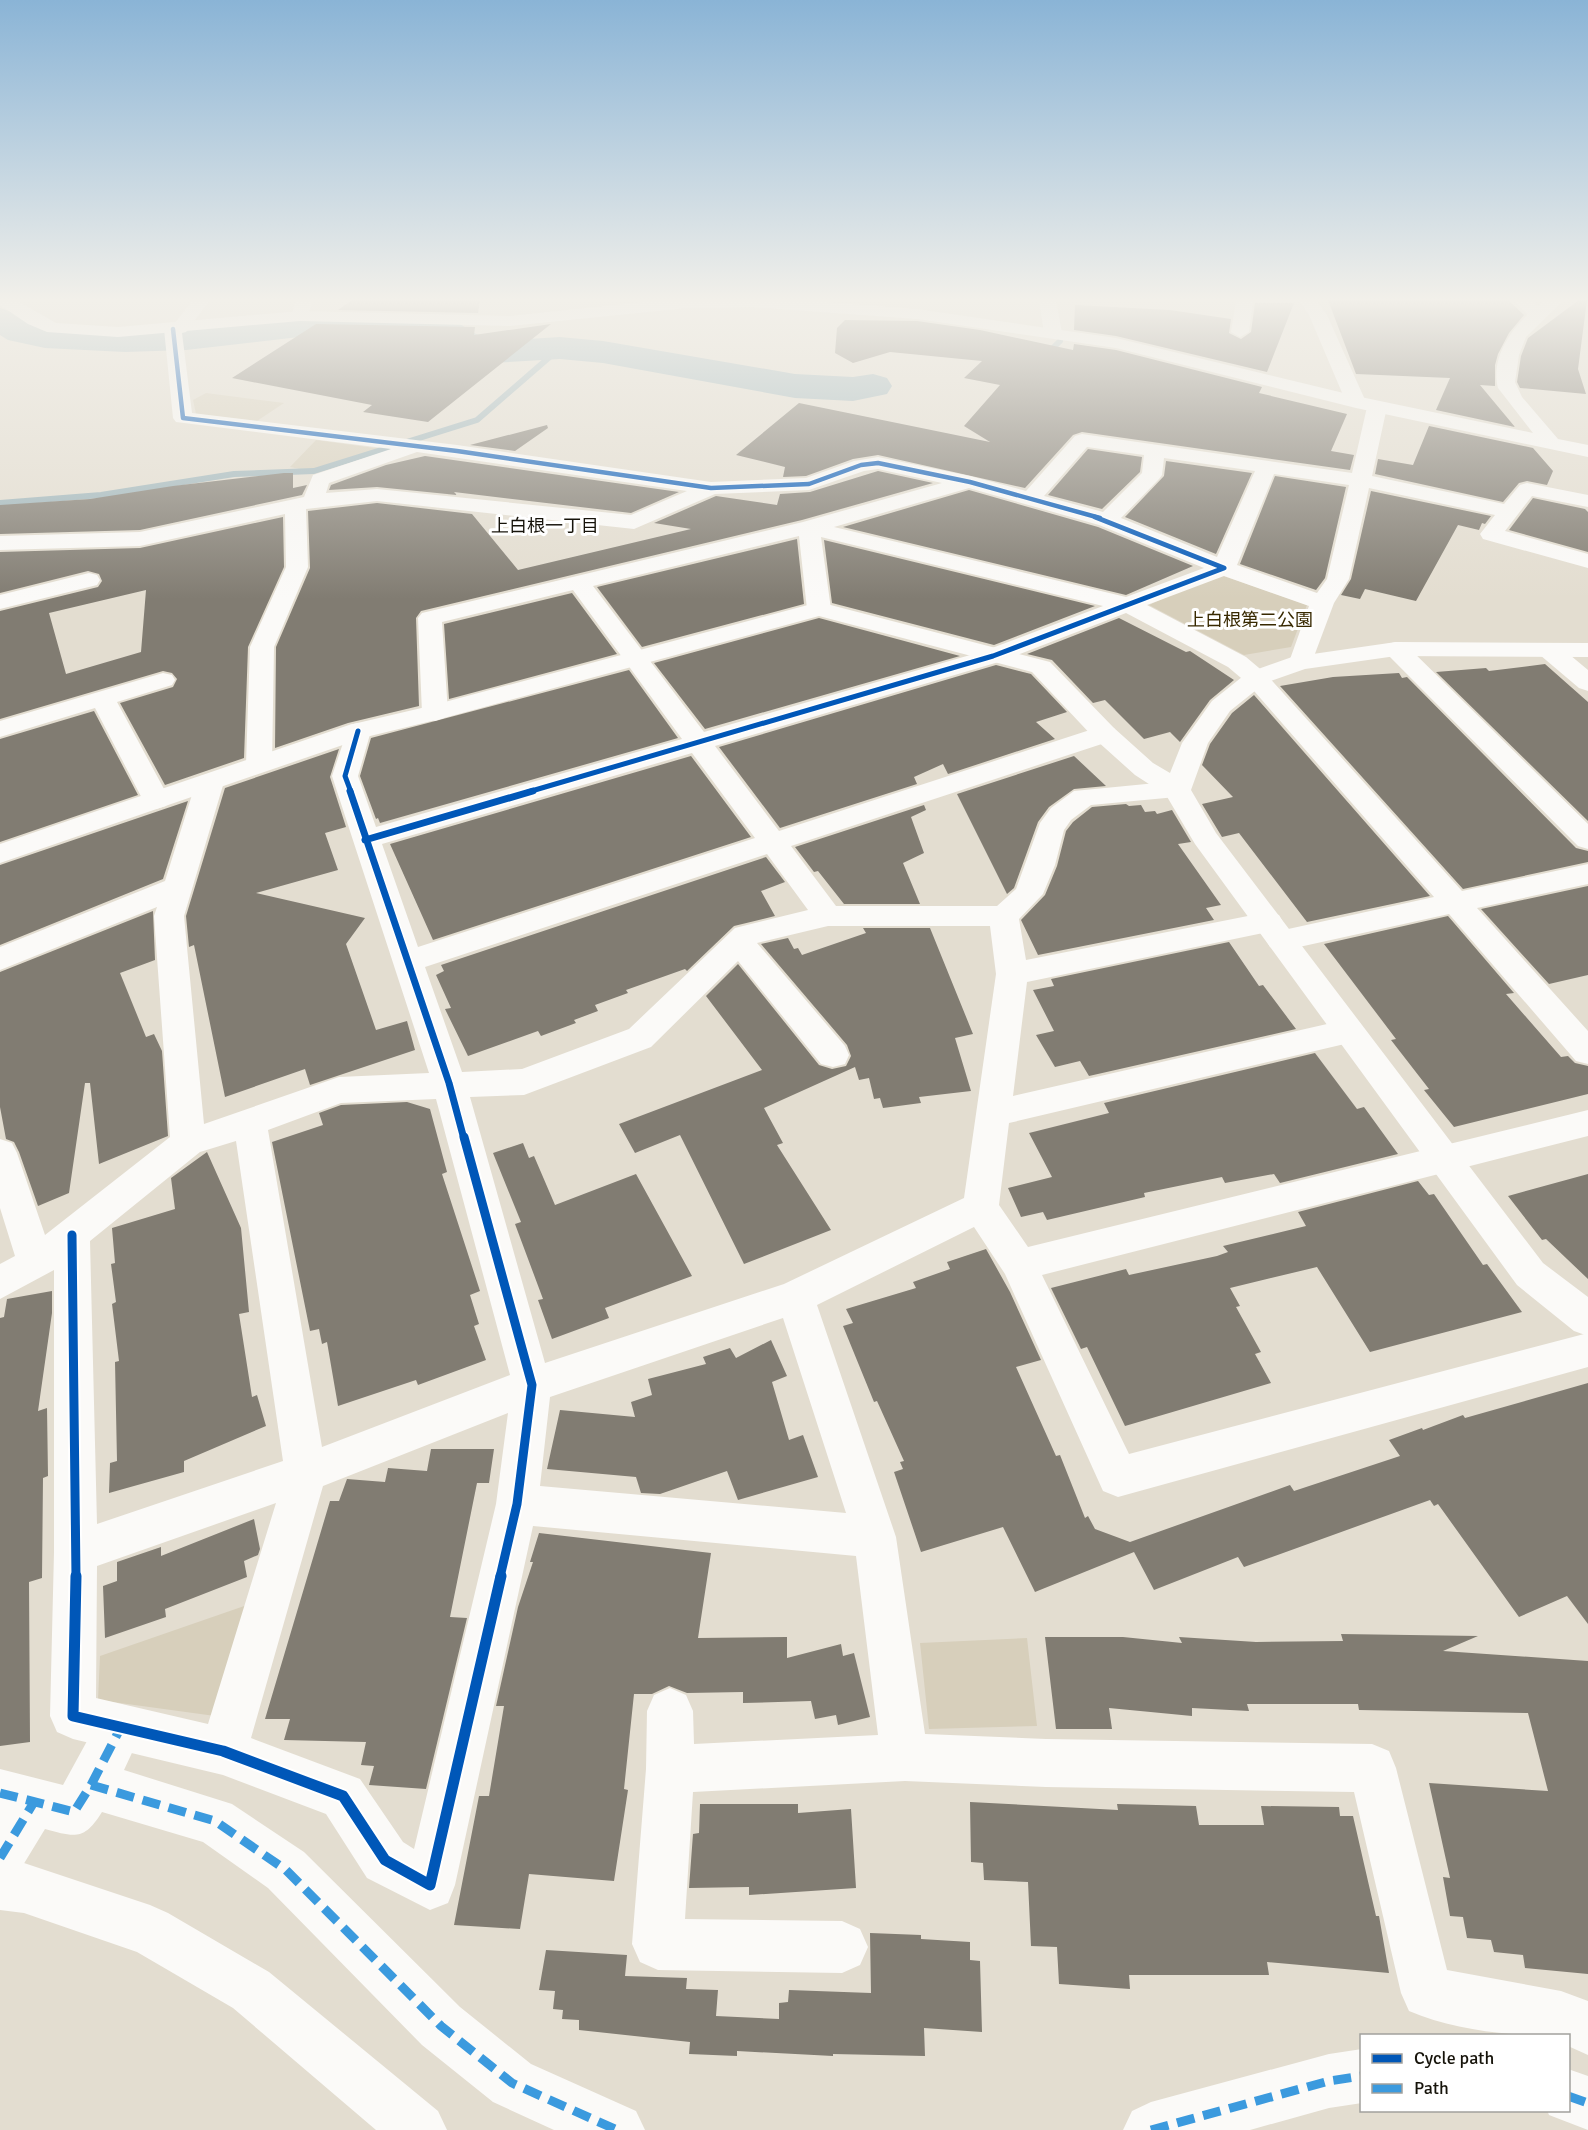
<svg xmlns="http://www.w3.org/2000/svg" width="1588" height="2130" viewBox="0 0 1588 2130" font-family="Signika,'Noto Sans JP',sans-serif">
<rect width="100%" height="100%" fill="#e3ddd0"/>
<!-- green -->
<path fill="#d7cfbb" d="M206,393L284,403L257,421L196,414L193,400Z
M316,440L382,449L311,471L290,467Z
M1218,574L1307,605L1291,647L1244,655L1149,605Z
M250,1604L215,1716L98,1700L100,1656Z
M1027,1638L1037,1726L929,1729L920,1643Z"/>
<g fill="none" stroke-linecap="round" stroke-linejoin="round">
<!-- stream -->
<path stroke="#9db4ba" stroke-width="6" d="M1045,356L1060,341
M0,503L101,495L234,474L314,471L477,420L560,348"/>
<!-- river -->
<path fill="#9db4ba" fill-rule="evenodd" d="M0,308C16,312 29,323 45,326L125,330L186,328L316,313L403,317L460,324L476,334L496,341L560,337L603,341L795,374L853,377L873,374L887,378L892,386L887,394L853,401L795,398L603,363L560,359L493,363L450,350L438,342L316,335L186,350L125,352L45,348L8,340L0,335Z"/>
</g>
<!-- building -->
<path fill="#817c72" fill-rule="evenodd" d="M352,300H480L478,313L338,310Z
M1328,300H1508L1524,315L1509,333L1498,354L1495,365V386L1480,385L1515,427L1436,410L1450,378L1356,374Z
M1579,300H1587L1578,369L1586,394L1520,388L1517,382L1521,356L1528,338Z
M1255,303H1294L1267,372L1116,336L1074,330L1075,305L1170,310L1231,319L1229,333L1241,339L1251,332Z
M845,320L917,321L980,330L1073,350L1074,344L1116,350L1262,387L1259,393L1347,414L1331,451L1354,455L1350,470L1082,432L1073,435L1025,488L878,455L853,459L806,476L783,477L785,467L736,455L799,403L990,442L964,426L1000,385L964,378L982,361L890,352L853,363L835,353L837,328Z
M316,324L475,327L474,335L551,324L428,422L363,412L372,405L232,378Z
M547,425L548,428L515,451L470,445Z
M1429,426L1533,448L1553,471L1547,485L1527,481L1519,483L1503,502L1375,474L1378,459L1413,465Z
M1088,449L1142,457L1140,472L1102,509L1048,495Z
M425,456L679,492L631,513L454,492L457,495L377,487L329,490L331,485L386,465Z
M1166,461L1252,473L1216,554L1125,517L1164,476Z
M878,471L933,483L802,520L421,611L416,618L419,706L348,723L275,748L276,647L310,568L308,511L377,503L472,514L518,570L691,529L654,523L716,496L777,505L780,494L810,492Z
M284,473H293V488L307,485L302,495L140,530L0,534V505L90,499L173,486Z
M1275,476L1346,487L1325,578L1316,590L1240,564Z
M969,490L1098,527L1193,566L1126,595L843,527Z
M1371,491L1491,516L1485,524L1482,523L1479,530L1458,525L1416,601L1365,589L1360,599L1341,595L1351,579Z
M1533,498L1585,509L1588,512V552L1509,530Z
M283,517L284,567L248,647L244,758L165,785L120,703L173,687L177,679L172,673L163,671L0,719V611L98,587L102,581L99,574L88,571L0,593V552L140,548ZM146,590L141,652L66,674L49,613Z
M797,539L804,604L642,647L597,587Z
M824,540L1095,606L994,645L832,603Z
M572,593L617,654L449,699L444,624Z
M819,618L960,656L705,729L654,663Z
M1119,618L1186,652L1190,651L1234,680L1210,700L1180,742L1170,732L1144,739L1105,700L1093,703L1052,660L1027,654Z
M1545,664L1588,702V821L1436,672L1486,668L1489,671Z
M996,665L1031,674L1067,712L1036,722L1055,739L948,774L943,764L914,777L917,784L780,828L719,747Z
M629,670L678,738L380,823L378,818L376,819L360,776L371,738Z
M1399,673L1402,678L1407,677L1576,848L1588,851V862L1463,889L1280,686L1333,677Z
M1254,695L1430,896L1307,922L1239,833L1222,837L1202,804L1233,797L1202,765L1210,744L1232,713Z
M94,711L138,795L0,842V739Z
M339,749L330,777L346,827L325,833L338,870L256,893L365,918L346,944L376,1030L407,1021L415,1050L310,1085L305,1069L225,1097L194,945L189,947L186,916L225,788Z
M691,756L751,837L433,940L390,844Z
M1074,756L1106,786L1074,789L1049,807L1038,822L1014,888L1007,894L957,794Z
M188,801L163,879L0,945V865Z
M1126,804L1129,806L1141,805L1145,812L1155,811L1157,814L1172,810L1191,842L1178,844L1221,905L1206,908L1214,920L1038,955L1021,920L1045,895L1057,866L1066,831L1073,822L1092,807Z
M924,805L926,810L911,817L924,853L903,863L920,904H844L818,871L814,872L795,847Z
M766,857L785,882L761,891L775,916L734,926L687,971L685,969L626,990L628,993L595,1005L598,1011L574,1020L576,1023L541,1036L538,1031L468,1056L445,1009L451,1008L436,975L444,971L441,965Z
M1588,886V975L1549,984L1481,909Z
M153,911L155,960L120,973L146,1037L154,1034L162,1051L168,1136L99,1164L90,1083H85L69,1193L38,1206L19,1152L14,1142L6,1139L0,1107V972Z
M1448,916L1514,993L1506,994L1561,1057L1568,1056L1575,1063L1588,1066V1094L1454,1127L1424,1090L1429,1089L1391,1040L1396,1039L1324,944Z
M863,928H930L973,1034L955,1038L971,1091L919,1097L921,1103L883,1108L880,1098L874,1099L869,1078L859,1080L855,1067L764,1108L783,1143L777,1145L831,1230L744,1264L680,1135L635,1153L619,1124L762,1070L706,996L738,964L819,1065L832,1069L846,1066L851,1056L847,1045L761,944L788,938L794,949L798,948L802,955L866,933Z
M1229,942L1259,986L1263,985L1296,1029L1089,1076L1080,1061L1055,1067L1036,1035L1054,1031L1033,990L1054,986L1051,979Z
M1315,1053L1357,1109L1364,1107L1398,1154L1280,1183L1274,1174L1225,1183L1222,1177L1144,1193L1145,1197L1047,1220L1043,1212L1021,1217L1008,1188L1052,1177L1029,1133L1109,1113L1104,1103Z
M407,1102L430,1109L447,1172L442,1174L480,1291L470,1295L479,1324L474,1326L486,1360L418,1385L416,1380L338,1406L327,1342L322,1344L319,1329L310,1331L272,1142L323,1125L319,1113L341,1105Z
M523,1143L529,1158L534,1156L555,1205L636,1174L692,1276L605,1308L609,1318L552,1339L538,1300L543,1299L515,1224L521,1222L493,1153Z
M207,1152L241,1228L249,1312L239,1314L252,1397L257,1395L266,1426L184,1461V1472L109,1493L110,1463L117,1461L115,1362L119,1361L112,1304L116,1302L111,1264L115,1263L112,1228L175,1209L171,1178Z
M1588,1174V1279L1546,1239L1542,1240L1508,1196Z
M1418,1181L1429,1195L1434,1194L1483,1265L1487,1264L1522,1312L1370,1352L1317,1267L1230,1288L1240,1306L1236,1307L1261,1352L1255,1354L1271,1383L1125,1426L1087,1347L1081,1349L1051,1288L1126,1269L1129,1275L1217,1256L1228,1252L1223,1246L1306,1226L1298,1212Z
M986,1249L1010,1292L1041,1360L1016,1367L1056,1456L1060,1455L1085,1518L1088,1516L1095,1529L1130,1542L1290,1485L1294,1491L1400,1456L1389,1440L1422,1428L1423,1430L1463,1415L1465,1418L1588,1383V1624L1567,1596L1519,1617L1438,1504L1434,1506L1430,1500L1244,1567L1238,1557L1154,1590L1134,1552L1035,1592L1003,1527L921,1552L894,1472L903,1469L900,1462L904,1461L877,1401L874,1402L843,1326L853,1323L846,1309L916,1288L913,1282L950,1269L947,1262Z
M52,1291V1313L38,1411L47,1408L48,1476L43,1478L42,1578L29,1582L30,1742L0,1746V1318L4,1317L7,1299Z
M771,1340L787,1376L772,1382L789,1440L803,1435L818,1477L738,1500L727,1471L660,1494L641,1493L636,1477L547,1469L560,1410L635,1417L631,1402L652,1395L648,1379L706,1364L703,1357L730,1348L736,1358Z
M431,1449H494L489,1483H477L450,1617L467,1618L426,1789L369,1785L374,1766L361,1765L366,1742L284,1740L290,1719H265L330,1501H339L347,1479L385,1482L388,1468L427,1471Z
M254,1519L260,1549L258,1555L244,1561L247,1577L165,1609L166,1617L105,1638L103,1586L117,1581V1562L161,1547V1556Z
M539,1533L711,1553L698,1638L787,1637V1658L841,1644L843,1656L854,1653L870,1717L838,1725L836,1715L815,1719L811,1701L743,1703V1692L687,1693L669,1686L652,1694H634L624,1789L628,1790L614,1881L529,1874L520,1929L454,1925L479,1796H489L504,1706H496L518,1607L533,1562H530Z
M1341,1634L1478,1636L1443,1651L1588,1661V1974L1525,1968L1523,1955L1494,1952L1491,1940L1467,1938L1463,1917L1450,1916L1443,1877L1450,1878L1429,1783L1548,1791L1528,1713L1359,1710L1358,1704H1247L1249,1711L1192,1708V1716L1109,1708L1112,1729H1056L1045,1637H1123L1182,1643L1179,1637L1256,1642L1343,1641Z
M970,1802L1118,1810L1117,1804L1196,1806L1199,1825H1264L1261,1806L1339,1807L1340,1816H1353L1376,1916H1379L1389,1973L1267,1962L1269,1975H1129L1130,1989L1059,1984L1057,1947L1031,1946L1028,1882L984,1880L983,1863L971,1862Z
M700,1804H798V1813L851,1809L856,1888L749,1895V1887L689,1888L693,1834L699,1833Z
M870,1933L921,1935V1939L970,1942V1960L980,1961L982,2032L924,2028L925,2056L833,2054V2056L737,2051V2056L689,2054L690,2042L579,2030V2020L562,2019L563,2010L553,2009L555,1991L539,1990L546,1950L627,1955L625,1976L687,1978L686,1989L718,1990L716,2016L779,2019V2003L788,2002L789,1990L871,1993Z"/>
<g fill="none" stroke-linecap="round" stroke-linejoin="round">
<!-- pedestrian -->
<path fill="#fbfaf8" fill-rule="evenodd" d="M121,1704L138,1710L144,1727L124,1770L232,1804L304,1852L460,2007L531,2064L636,2111L645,2130H554L493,2102L422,2045L268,1888L203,1842L102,1812C84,1841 75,1837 45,1829L17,1875L0,1883V1769L63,1785L104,1710Z
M1362,2049V2103L1329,2108L1250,2130H1123L1132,2111L1151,2102L1329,2054Z
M1568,2069L1588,2076V2130L1549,2115L1547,2110H1568Z"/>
<!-- minor -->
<path fill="#fbfaf8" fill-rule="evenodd" d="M193,300H210L186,332L182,333L192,413L457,445L711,482L806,478L854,461L878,457L970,476L1026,491L1075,436L1082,434L1352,473L1367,407L1377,401L1387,407L1372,476L1504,504L1520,485L1527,483L1588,495V507L1532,496L1505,531L1588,554V568L1483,539L1480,534L1495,515L1369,488L1349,579L1334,603L1310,667L1301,669L1292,667L1289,662L1309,606L1224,576L1147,605L1246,657L1265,673L1462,891L1588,864V884L1477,908L1588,1031V1064L1576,1061L1449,914L1281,951L1270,947L1266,940L1270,933L1434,897L1247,683L1228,667L1126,613L1002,661L715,746L779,831L1096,728L1105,726L1114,728L1118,734L1114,740L791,846L836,906H997L1016,889L1040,823L1051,808L1074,791L1177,781L1187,784L1191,790L1187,796L1091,805L1071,820L1064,830L1055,865L1043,894L1019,919L1026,960L1268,912L1279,915L1283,922L1279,929L1268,932L1027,982L1013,1096L1349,1019L1360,1023L1365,1031L1360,1039L1349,1043L1009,1123L999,1205L1028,1247L1588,1110V1136L1042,1275L1129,1454L1588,1333V1367L1118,1497L1103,1491L1005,1274L974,1227L817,1305L896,1537L925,1734L1046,1739L1372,1744L1389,1751L1396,1768L1447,1970L1561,1991L1588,2001V2055L1568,2046V2036C1516,2036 1458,2032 1409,2011L1401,1993L1354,1792L1046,1787L905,1781L693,1792L685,1919L842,1921L860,1929L868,1947L860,1965L842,1973L658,1970L640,1962L632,1944L646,1769L647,1711L654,1695L670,1688L686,1695L693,1711L694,1744L878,1735L856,1556L533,1526L455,1885L448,1903L430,1910L367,1878L326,1814L223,1775L73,1739L57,1732L50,1716L54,1552V1270L0,1299V1264L15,1256L0,1208V1139L12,1143L17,1153L45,1235L170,1137L154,916L157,907L0,970V947L165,881L196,782L200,776L210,774L220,776L224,782L184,916L204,1124L339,1077L429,1073L332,776L349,725L358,723L367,725L371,731L358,776L376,827L682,739L573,590L442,622L448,713L444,718L435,721L426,718L422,713L418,618L422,613L803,522L942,483L878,469L864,471L809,490L715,494L634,529L377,501L306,509L308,567L274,647L272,764L268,770L259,772L250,770L246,764L250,647L286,567L285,514L140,546L0,550V536L140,532L304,497L313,475L391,449L176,422L173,418L164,329L167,325L174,324ZM1087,447L1144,455L1142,473L1103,512L1044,496ZM417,452L687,491L631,515L377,489L326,493L329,483ZM1164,458L1255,471L1217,557L1121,518L1159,479L1162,475ZM1274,474L1349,485L1327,579L1317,593L1237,565ZM969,488L1099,525L1204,568L1126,597L834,527ZM799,536L807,609L811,614H827L831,609L821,537L1103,606L984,651L704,732L593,586ZM692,753L755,838L418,947L382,844ZM767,854L808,910L735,928L629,1029L522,1069L462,1072L425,967ZM828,926H990L996,974L964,1198L784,1284L545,1363L470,1097L524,1095L651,1047L738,961L821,1064L833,1067L845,1064L849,1055L845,1046L757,943ZM436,1099L510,1375L322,1447L268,1130L341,1103ZM236,1141L283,1461L97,1524L90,1241L200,1152ZM783,1318L846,1513L540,1486L550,1397ZM508,1413L496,1504L414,1849L403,1842L360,1779L251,1738L323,1486ZM276,1503L208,1724L96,1698L97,1566Z
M296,300H313L306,320L300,321L291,316Z
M1039,300H1056L1062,333L1059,337H1047L1044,333Z
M1236,300H1253L1249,332L1240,337L1231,332Z
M1299,300H1316L1327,315L1366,402L1363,406H1349L1346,402L1309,315Z
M1514,300H1532L1547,316L1538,321L1532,320Z
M89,573L97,575L100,580L97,585L0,609V595Z
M1396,642L1405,644L1588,824V849L1578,846L1387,654L1384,649L1387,644Z
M1549,643L1558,645L1588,670V691L1579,688L1540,655L1537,650L1540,645Z
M163,673L172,675L175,680L172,685L117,702L170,800L166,806L156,809L146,806L95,708L0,737V721Z
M0,1860L24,1863L150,1905L168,1913L269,1972L438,2111L447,2130H376L233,2008L137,1952L24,1913L0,1910Z"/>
<!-- tertiary -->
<path fill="#fbfaf8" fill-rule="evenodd" d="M0,300H16L56,323L118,327L300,311L510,316L662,300H800L917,309L1116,338L1356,396L1533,433L1498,388C1490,358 1512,327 1534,309C1537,307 1542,302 1545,300C1550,299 1559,300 1564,300L1526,337L1519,355L1515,382L1522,397L1558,439L1588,445V457L1356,408L1116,348L917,319L752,307L687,308L510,326L300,321L118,337L47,332L28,324L0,305Z
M819,602L1050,662L1114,728L1153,763L1170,773L1182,743L1212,701L1247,673L1292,657L1396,642L1588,643V657L1396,656L1305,669L1265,683L1230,711L1208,743L1191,790L1216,833L1543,1263L1588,1297V1336L1574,1331L1517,1285L1195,844L1166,795L1135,775L1096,740L1032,672L819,616L444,718L366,737L0,863V844L349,725L430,706Z"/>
<!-- quiet -->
<path stroke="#3b9ade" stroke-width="9" stroke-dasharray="18 9" stroke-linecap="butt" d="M91,1785L121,1727
M0,1793L74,1812L91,1785L215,1821L286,1870L441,2026L512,2083L617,2130
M0,1858L34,1802
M1568,2096L1588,2103
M1151,2130L1329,2081L1362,2076"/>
<!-- cycleway-far4 casing -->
<g stroke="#fff" stroke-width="7">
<path id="cycleway-far4" d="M173,329L183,418L457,451L711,488L809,484L861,465L878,463L970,482L1100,518"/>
</g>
<!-- cycleway-far3 casing -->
<g stroke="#fff" stroke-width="8">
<path id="cycleway-far3" d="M351,792L345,776L358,731
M528,792L993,656L1224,568L1095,517"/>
</g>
<!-- cycleway-far2 casing -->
<g stroke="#fff" stroke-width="10">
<path id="cycleway-far2" d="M350,791L449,1083L464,1139
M365,840L533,791"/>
</g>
<!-- cycleway-far1 casing -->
<g stroke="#fff" stroke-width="13">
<path id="cycleway-far1" d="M464,1137L532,1385L517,1504L500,1577
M72,1235L76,1577"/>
</g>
<!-- cycleway casing -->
<g stroke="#fff" stroke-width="15">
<path id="cycleway" d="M76,1576L73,1716L223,1751L343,1796L385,1860L430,1885L501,1576"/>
</g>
<!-- cycleway-far4 -->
<use href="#cycleway-far4" stroke="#0057b8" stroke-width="4.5"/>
<!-- cycleway-far3 -->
<use href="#cycleway-far3" stroke="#0057b8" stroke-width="5"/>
<!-- cycleway-far2 -->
<use href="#cycleway-far2" stroke="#0057b8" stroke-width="7"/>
<!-- cycleway-far1 -->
<use href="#cycleway-far1" stroke="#0057b8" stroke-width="9"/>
<!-- cycleway -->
<use href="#cycleway" stroke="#0057b8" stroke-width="11"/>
</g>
<!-- sky -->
<linearGradient id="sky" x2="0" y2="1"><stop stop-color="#8ab4d6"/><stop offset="0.5" stop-color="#f2f0ea"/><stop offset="1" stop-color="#f2f0ea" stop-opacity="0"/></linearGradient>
<rect width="1588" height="599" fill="url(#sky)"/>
<g text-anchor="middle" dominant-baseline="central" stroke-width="6" stroke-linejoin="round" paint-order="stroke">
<!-- far-neighbourhood labels -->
<g font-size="18" fill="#16130a" stroke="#fff">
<text x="545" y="526">上白根一丁目</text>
</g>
<!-- far-park labels -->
<g font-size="18" fill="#382901" stroke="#fff">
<text x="1250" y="620">上白根第二公園</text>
</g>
</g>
<!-- legend -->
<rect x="1360" y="2034" width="210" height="78" fill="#ffffff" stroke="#a2a19d" stroke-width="1.5"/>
<rect x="1372" y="2054" width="30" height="9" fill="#0057b8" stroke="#a2a19d" stroke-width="1.5"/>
<text x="1414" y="2064" font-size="18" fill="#16130a">Cycle path</text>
<rect x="1372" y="2084" width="30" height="9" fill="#3b9ade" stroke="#a2a19d" stroke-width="1.5"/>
<text x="1414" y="2094" font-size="18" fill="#16130a">Path</text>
</svg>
